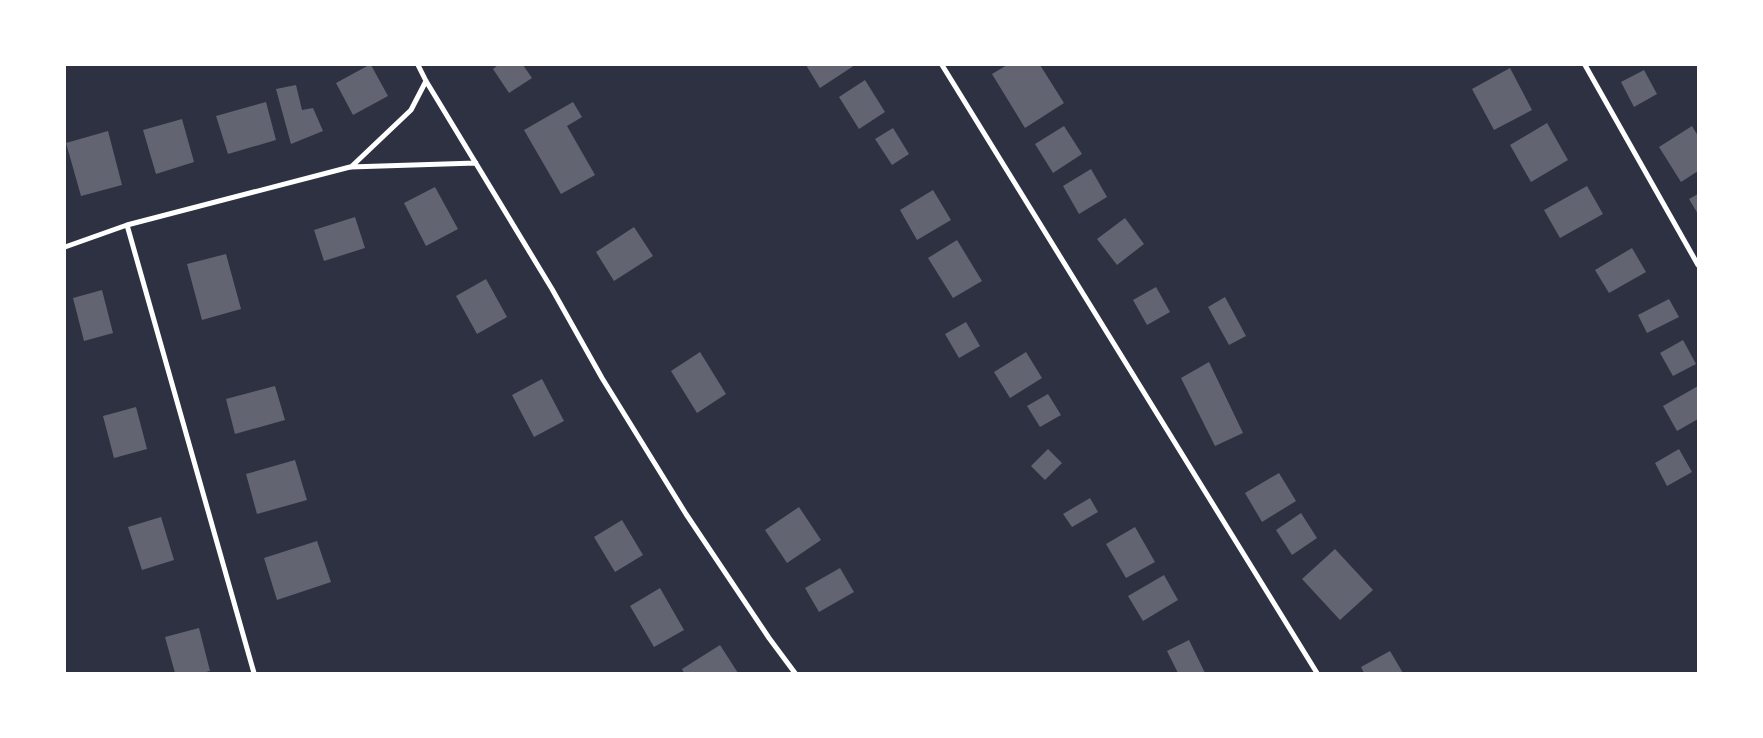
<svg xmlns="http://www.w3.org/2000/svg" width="1763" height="738" viewBox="0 0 1763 738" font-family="'IBM Plex Sans',sans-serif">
<rect width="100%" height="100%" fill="#2d3142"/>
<!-- building -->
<path fill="#626471" d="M369,65H371L388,96L353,115L336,83Z
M498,65H523L532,78L509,93L493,69Z
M806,65H855L820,88Z
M1007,65H1040L1064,103L1025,128L992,74Z
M1510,68L1532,110L1494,130L1472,89Z
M1644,70L1657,94L1634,107L1621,82Z
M865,80L885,112L859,129L839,97Z
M296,85L302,110L313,108L323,131L291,144L276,89Z
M266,102L276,140L228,154L216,116Z
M573,102L582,117L567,126L595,175L561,194L524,130Z
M182,119L194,162L156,174L143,130Z
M1547,123L1568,160L1531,182L1510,145Z
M1064,126L1082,154L1053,173L1035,144Z
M1692,126L1698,136V171L1681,182L1659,147Z
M893,128L909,154L892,165L875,139Z
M108,131L122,185L81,196L66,143Z
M1091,169L1107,197L1079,214L1063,186Z
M1587,186L1603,214L1560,238L1544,210Z
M435,187L458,229L426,246L404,203Z
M933,190L951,220L917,240L900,210Z
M1698,194V214L1689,199Z
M355,217L365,248L324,261L314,230Z
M1125,218L1144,244L1117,265L1097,239Z
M634,227L653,256L614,281L596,252Z
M957,240L982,281L953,298L928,258Z
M1632,248L1646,272L1609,293L1595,270Z
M226,254L241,309L202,320L187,264Z
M486,279L507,317L477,334L456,296Z
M1156,287L1170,312L1147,325L1133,300Z
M102,290L113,333L84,341L73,298Z
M1225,297L1246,336L1229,345L1208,307Z
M1669,299L1679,317L1647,333L1638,315Z
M966,322L980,346L959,358L945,334Z
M1683,340L1696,364L1673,376L1660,353Z
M700,352L726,394L697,413L671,371Z
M1026,352L1042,378L1010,398L994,372Z
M1209,362L1243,433L1215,446L1181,378Z
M542,379L564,421L534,437L512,395Z
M275,386L285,420L235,434L226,399Z
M1698,386V419L1677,431L1663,406Z
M1048,394L1061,415L1040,427L1027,406Z
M136,407L147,449L114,458L103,416Z
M1048,449L1062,463L1045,480L1031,466Z
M1679,449L1692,472L1667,486L1655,463Z
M295,460L307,500L257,514L246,474Z
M1279,473L1296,501L1262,522L1245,493Z
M1090,498L1098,512L1072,527L1063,514Z
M799,507L821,540L787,563L765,530Z
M1301,513L1317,538L1292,555L1276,530Z
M161,517L174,560L142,570L128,527Z
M622,520L643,555L615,572L594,537Z
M1135,527L1155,562L1126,578L1106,544Z
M317,541L331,582L277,600L264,558Z
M1335,549L1373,590L1340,620L1302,579Z
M840,568L854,592L819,612L805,588Z
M1164,575L1178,600L1143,621L1128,596Z
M660,588L684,630L654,647L630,606Z
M199,628L210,671L202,673H175L165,637Z
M1189,640L1205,673H1178L1167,651Z
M720,645L738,673H684L682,669Z
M1390,651L1403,673H1364L1361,667Z"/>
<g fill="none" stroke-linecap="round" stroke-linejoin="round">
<!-- minor -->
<path stroke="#fff" stroke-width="5" d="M418,65L426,81L552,289L602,378L686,514L769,638L795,673
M942,65L1317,673
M1585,65L1698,265
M351,167L411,110L426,81
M127,225L254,673
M65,247L127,225L350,167L476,163"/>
</g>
<!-- border -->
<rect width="1763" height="738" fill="none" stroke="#ffffff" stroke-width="132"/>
</svg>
